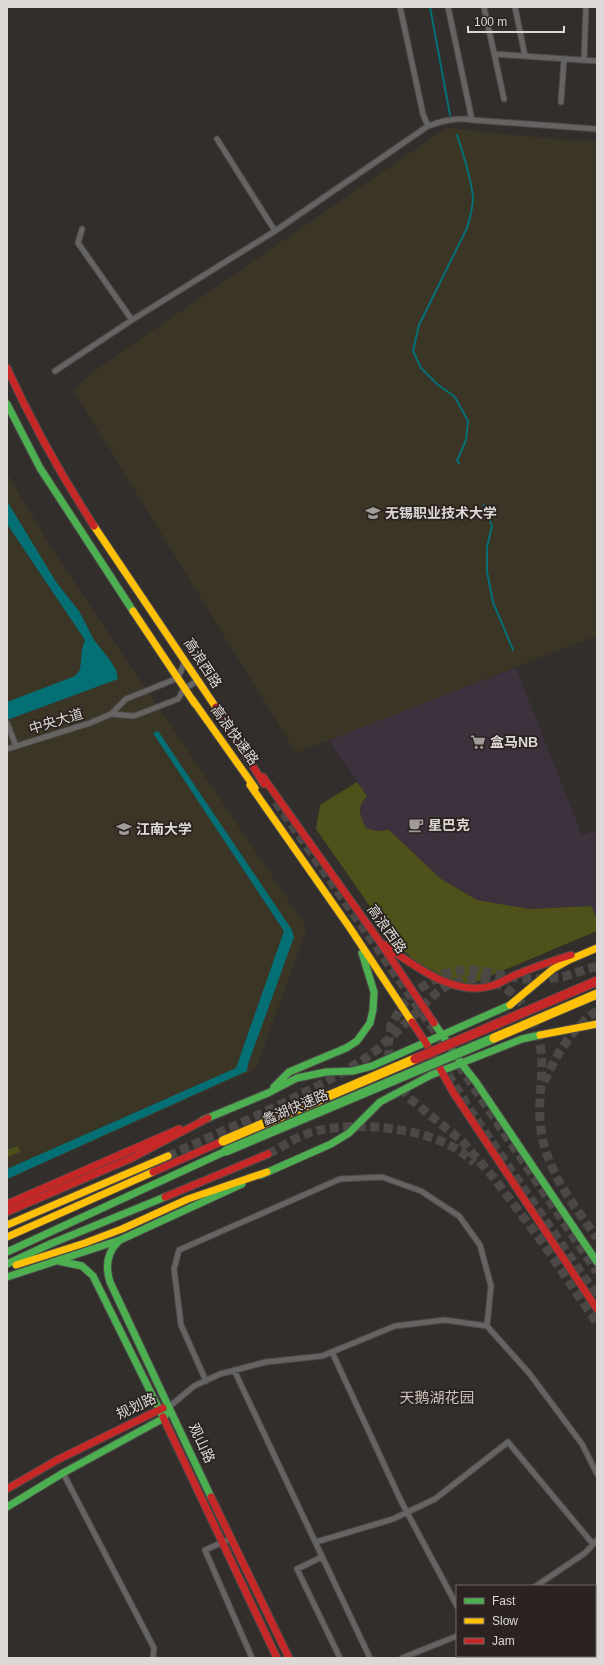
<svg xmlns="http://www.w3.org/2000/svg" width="604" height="1665" viewBox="0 0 604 1665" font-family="Helvetica,'Noto Sans SC',sans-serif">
<rect width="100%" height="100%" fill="#312e2c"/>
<!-- commercial -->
<path fill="#3c313c" d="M516,668L582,835L597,830V919L591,906L529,909L477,900L441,879L389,830L377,831L366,828L359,815L362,803L367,796L328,739Z"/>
<!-- education -->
<path fill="#3b3525" d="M446,128L556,139L597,141V638L596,636L296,753L73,390L94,371Z
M7,473L51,547L307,928L256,1069L7,1180Z"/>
<!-- green -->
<path fill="#4e5119" d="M357,782L367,796C357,808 359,814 366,828L377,831L389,830L441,879L477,900L529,909L591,906L597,919V931L471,984L451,980L435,972L414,960L394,941L316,829L320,805Z
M18,1146L20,1152L7,1157V1150Z"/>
<!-- water -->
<path fill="#047076" d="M7,501L56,582L79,611L94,640L110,660L116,670L118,679L7,720V702L75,676L80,670L82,649L85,640L7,524Z
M158,731L292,930L294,937L248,1064L247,1071L7,1179V1169L236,1068L284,931L153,733Z"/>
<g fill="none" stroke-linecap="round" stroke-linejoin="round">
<!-- stream -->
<path stroke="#047076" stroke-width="2" d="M430,7L450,115
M457,135C463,153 471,179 473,197C473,207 470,218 467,228L419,325L413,351L421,368L437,384L455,397L468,421L466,440L457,461L459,463
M484,505L492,526L487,547V572L493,602L513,650"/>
<!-- highway-tunnel -->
<path stroke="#4b4846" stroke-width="9" stroke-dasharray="9 4.5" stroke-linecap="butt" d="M276,802L443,1043
M597,966L563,977L543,979H522L476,970L458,971L444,974L417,990L405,1002L391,1025L388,1045L390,1063L397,1081L409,1098L462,1141L494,1178L542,1242L597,1323
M441,1063L470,1110L597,1296
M459,1065L597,1272
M544,1082C557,1054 571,1029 597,1011
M268,1154C281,1148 295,1137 309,1133C353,1119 442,1127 474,1163
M168,1156C220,1132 272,1110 323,1083C342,1072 363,1062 380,1047C391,1037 403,1026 414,1015C430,999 441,984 465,980C501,973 527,1002 537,1032C548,1066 536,1096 541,1129C546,1171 574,1205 597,1238"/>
<!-- street casing -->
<g stroke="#4c4948" stroke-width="7">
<path id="street" d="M400,7L423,114L428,126
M448,7L472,120L597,129
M484,7L504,99
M515,7L525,56
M494,54L597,61
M584,60L586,7
M561,102L564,59
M217,139L275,231
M82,229L78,243L132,320
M55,371L132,320L275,231L428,126C441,121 458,117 472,120
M111,714L134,716L178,699L184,689L199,680
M7,723L16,746
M7,749L90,723L111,714L126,699L178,678L185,661
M332,1352L401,1501L457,1606
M234,1370L370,1658
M206,1381L181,1325L174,1269L179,1250L340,1179L382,1177L421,1191L459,1216L480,1245L491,1286L487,1326
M169,1407L194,1386L220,1374L266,1362L322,1356L395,1326L445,1320L487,1326L529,1373L582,1444L597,1474
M63,1473L154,1648L153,1658
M230,1539L205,1550L252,1658
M316,1542L393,1519L435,1499L508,1442L593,1544
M322,1557L297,1569L340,1658
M536,1586L585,1553L597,1540
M482,1656L483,1658
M491,1656L492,1658
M402,1658L457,1636"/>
</g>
<!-- fast casing -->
<g stroke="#4c4948" stroke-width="9">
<path id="fast" d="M7,404L40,468L133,611
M434,1023L461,1063L476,1082L597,1262
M274,1087L289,1072L346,1048L357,1041L370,1023L373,1010L374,992L362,953
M203,1120L268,1093L297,1078L326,1072L353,1071L372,1066L510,1005
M261,1175L331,1144L349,1133L380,1102L431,1075L522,1039L540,1035
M119,1241C107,1252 105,1266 110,1282L211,1497
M7,1252L226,1151
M58,1261L82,1266L93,1276L163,1417
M7,1264L50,1244L165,1197
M7,1277L120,1240L242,1184
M7,1507L63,1473L164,1418L166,1414"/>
</g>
<!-- slow casing -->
<g stroke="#4c4948" stroke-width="9">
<path id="slow" d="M94,526L219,712
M133,611L195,704
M192,699L255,788
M250,785L350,928L412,1022
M510,1005L553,969L569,960L597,948
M540,1035L597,1024
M7,1225L168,1156
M7,1237L153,1172
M16,1265L85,1243L122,1229L188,1199L267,1172"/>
</g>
<!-- jam casing -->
<g stroke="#4c4948" stroke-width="9">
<path id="jam" d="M7,368C32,423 61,475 94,526
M216,707L264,784
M263,777L380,942L434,1023
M383,944C413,964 452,997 491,986C499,984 506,979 513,976C532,968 551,961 571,955
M412,1022L426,1043L453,1092L597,1309
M153,1172L223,1141
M165,1197L268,1154
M7,1204L179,1129
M7,1212L132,1158L208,1118
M163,1417L277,1658
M7,1489L57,1460L163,1408
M211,1497L289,1658"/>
</g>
<!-- street -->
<use href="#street" stroke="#656462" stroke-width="5"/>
<!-- fast -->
<use href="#fast" stroke="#4caf50" stroke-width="7"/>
<!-- slow -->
<use href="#slow" stroke="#ffc107" stroke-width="7"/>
<!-- jam -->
<use href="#jam" stroke="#c62828" stroke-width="7"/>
<!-- fast-bridge casing -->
<g stroke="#4c4948" stroke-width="11" stroke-linecap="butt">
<path id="fast-bridge" d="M226,1151L494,1038"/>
</g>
<!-- slow-bridge casing -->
<g stroke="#4c4948" stroke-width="11" stroke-linecap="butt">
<path id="slow-bridge" d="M494,1038L597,994
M223,1141L415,1059"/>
</g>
<!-- jam-bridge casing -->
<g stroke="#4c4948" stroke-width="11" stroke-linecap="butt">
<path id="jam-bridge" d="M415,1059L597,981"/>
</g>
<!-- fast-bridge -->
<use href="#fast-bridge" stroke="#4caf50" stroke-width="9"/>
<!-- slow-bridge -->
<use href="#slow-bridge" stroke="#ffc107" stroke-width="9"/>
<!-- jam-bridge -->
<use href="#jam-bridge" stroke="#c62828" stroke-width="9"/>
</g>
<!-- icons -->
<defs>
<g id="university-bare" transform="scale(1.2)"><path d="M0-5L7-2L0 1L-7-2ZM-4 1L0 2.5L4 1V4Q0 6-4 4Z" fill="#a19c9a" stroke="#2a231f" stroke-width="2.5" paint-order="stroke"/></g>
<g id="supermarket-bare" transform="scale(1.2)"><path d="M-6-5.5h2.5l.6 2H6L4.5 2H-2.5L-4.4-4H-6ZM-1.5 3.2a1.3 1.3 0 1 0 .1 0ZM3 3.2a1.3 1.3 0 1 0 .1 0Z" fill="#a19c9a" stroke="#2a231f" stroke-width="2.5" paint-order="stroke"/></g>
<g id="cafe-bare" transform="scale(1.2)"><path d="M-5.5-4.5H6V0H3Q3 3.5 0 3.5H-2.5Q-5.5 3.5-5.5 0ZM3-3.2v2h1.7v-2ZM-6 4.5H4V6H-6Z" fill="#a19c9a" stroke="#2a231f" stroke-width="2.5" paint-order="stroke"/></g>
</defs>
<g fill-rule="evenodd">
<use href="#university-bare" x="373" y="513"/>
<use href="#supermarket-bare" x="478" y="742"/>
<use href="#cafe-bare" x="416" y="825"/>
<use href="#university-bare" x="124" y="829"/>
</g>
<g text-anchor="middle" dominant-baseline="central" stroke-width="3.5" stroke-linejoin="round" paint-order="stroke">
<!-- poi labels -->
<g font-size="14" font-weight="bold" fill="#ddd8d6" stroke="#2a231f" text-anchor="start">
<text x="385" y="513">无锡职业技术大学</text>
<text x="490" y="742">盒马NB</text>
<text x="428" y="825">星巴克</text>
<text x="136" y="829">江南大学</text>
</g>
<!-- street labels -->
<g font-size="14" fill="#ddd8d6" stroke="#2a231f">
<text transform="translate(203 663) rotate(57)">高浪西路</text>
<text transform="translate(56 721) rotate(-17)">中央大道</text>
<text transform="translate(235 735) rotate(54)">高浪快速路</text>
<text transform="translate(387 929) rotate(55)">高浪西路</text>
<text transform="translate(295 1107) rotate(-23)">蠡湖快速路</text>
<text transform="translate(136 1406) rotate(-25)">规划路</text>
<text transform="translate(202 1443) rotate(65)">观山路</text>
</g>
<!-- neighbourhood labels -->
<g font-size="15" fill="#cac0bc" stroke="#2a231f">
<text x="437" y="1397">天鹅湖花园</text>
</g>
</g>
<!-- border -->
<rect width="604" height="1665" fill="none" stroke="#ddd8d6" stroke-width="16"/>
<!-- legend -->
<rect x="456" y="1585" width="140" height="72" fill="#2a231f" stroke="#726b68"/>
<rect x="464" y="1598" width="20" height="6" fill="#4caf50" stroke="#726b68"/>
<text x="492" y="1605" font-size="12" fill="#ddd8d6">Fast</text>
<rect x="464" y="1618" width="20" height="6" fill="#ffc107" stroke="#726b68"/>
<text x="492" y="1625" font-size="12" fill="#ddd8d6">Slow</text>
<rect x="464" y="1638" width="20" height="6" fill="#c62828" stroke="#726b68"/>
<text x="492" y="1645" font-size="12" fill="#ddd8d6">Jam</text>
<!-- scale -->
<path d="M468 26v6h96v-6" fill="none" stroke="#ddd8d6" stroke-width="2"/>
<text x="474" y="26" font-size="12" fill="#ddd8d6" stroke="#2a231f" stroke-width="3" paint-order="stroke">100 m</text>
</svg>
